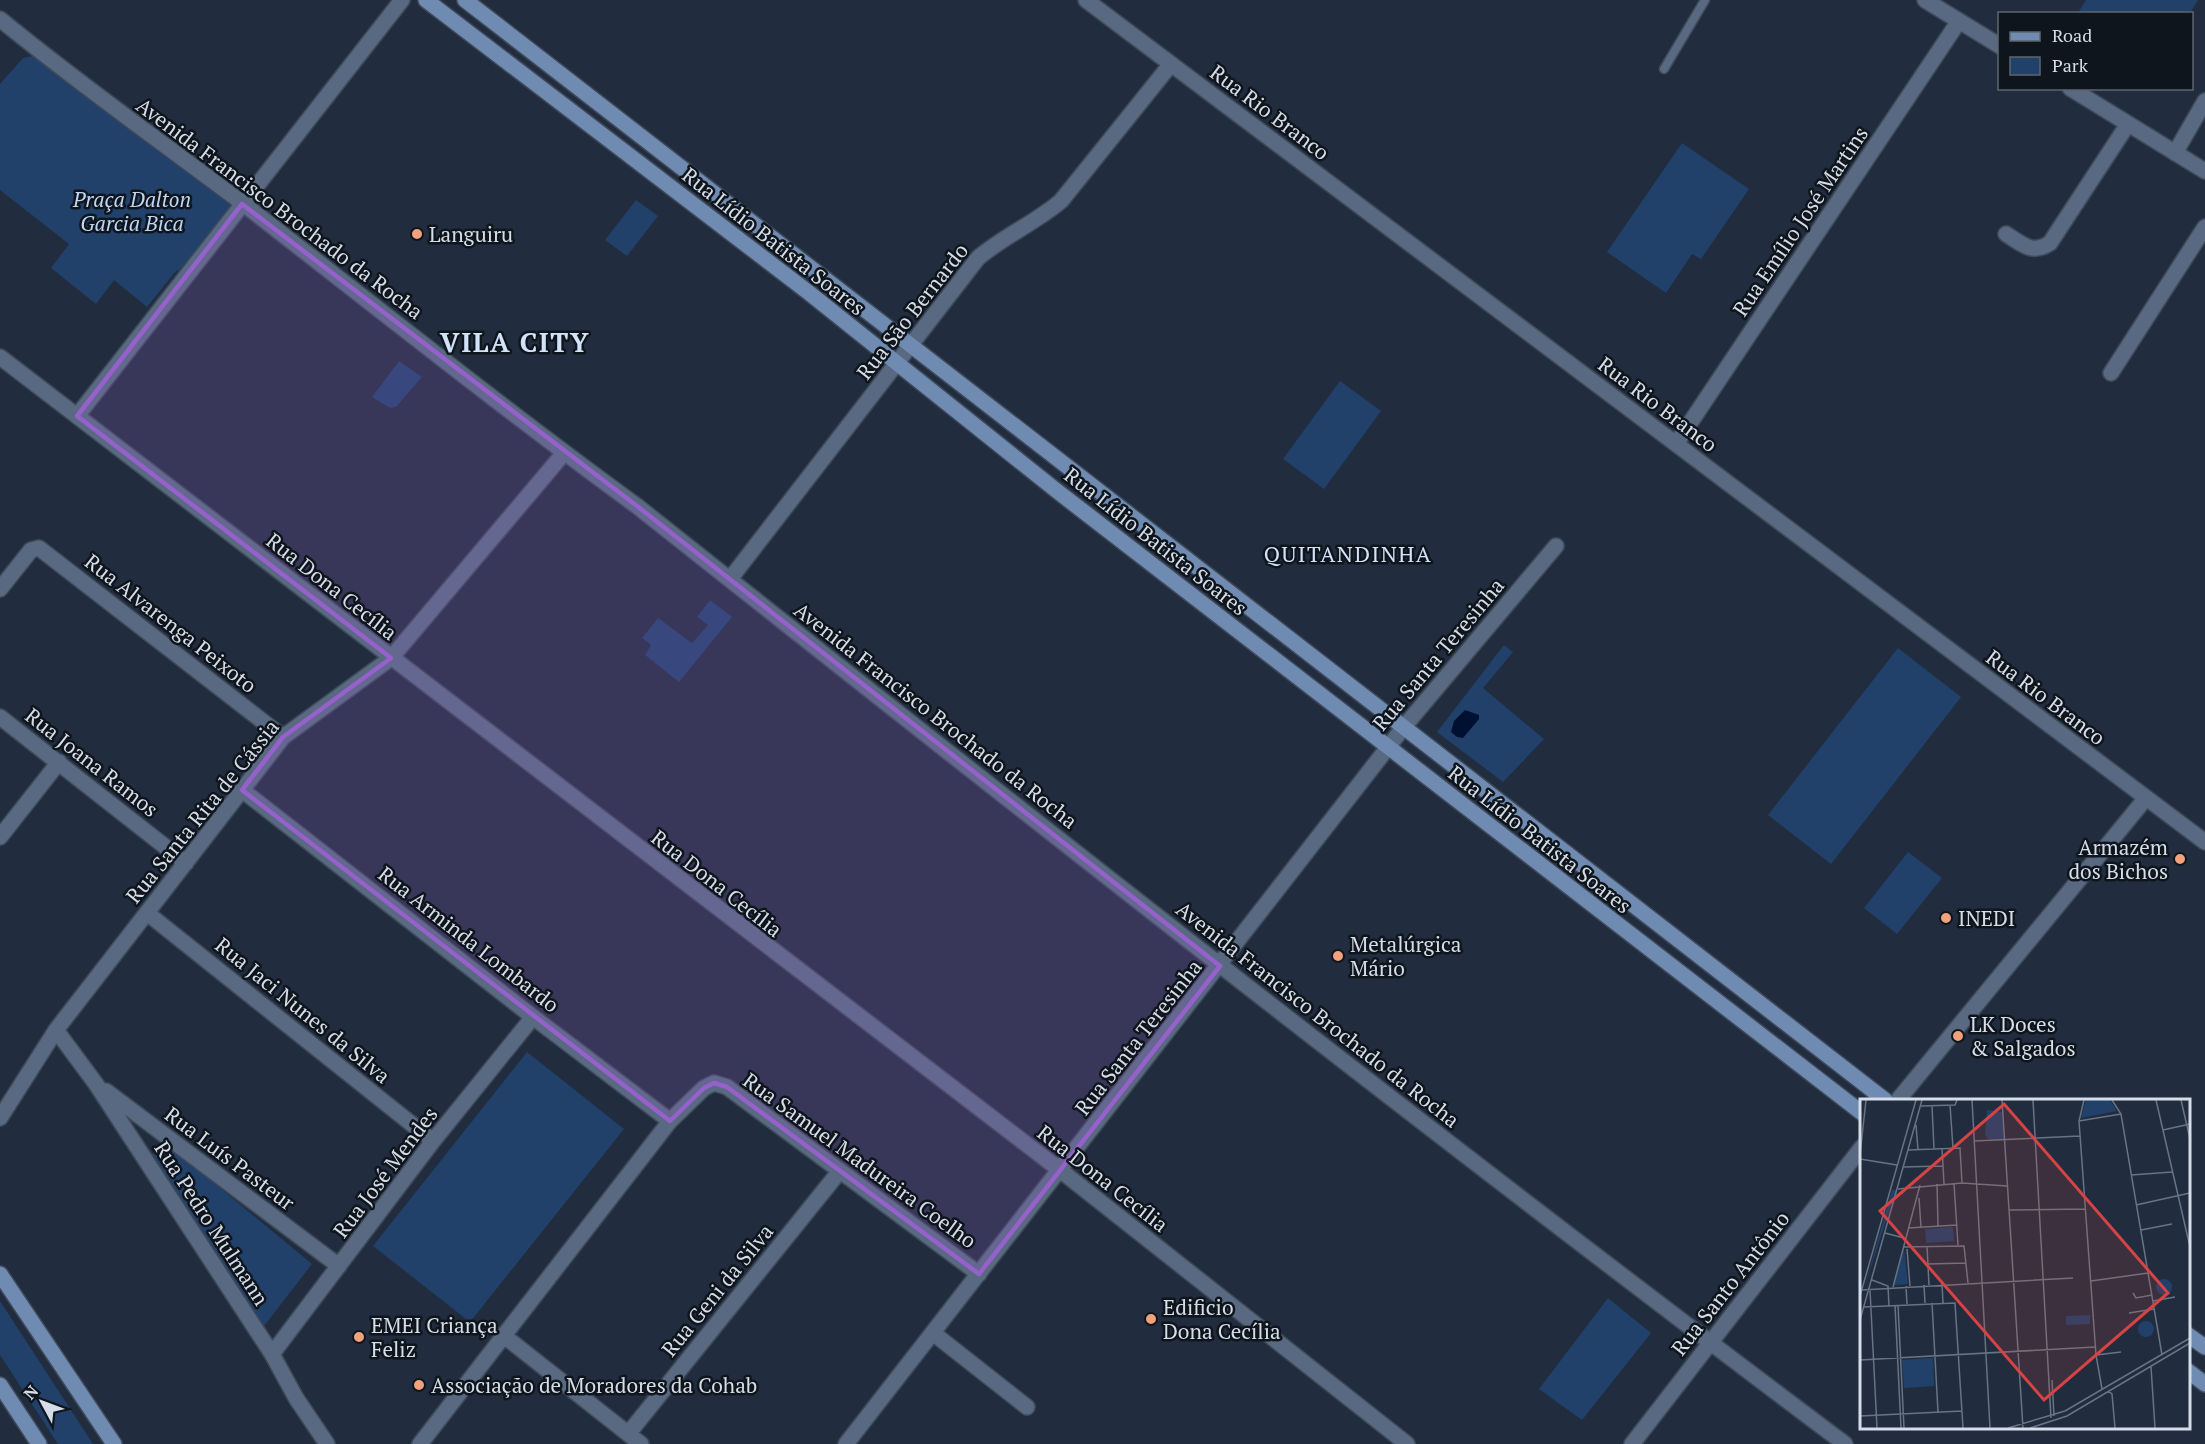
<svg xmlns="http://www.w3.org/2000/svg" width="2205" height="1444" viewBox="0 0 2205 1444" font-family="'PT Serif',serif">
<rect width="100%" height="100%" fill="#212d3e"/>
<!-- green -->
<path fill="#21416a" d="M2086,0H2198L2190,13H2078Z
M43,54L242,204L193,267L176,271L147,307L114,280L96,304L51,268L69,244L0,190V84L23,58Z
M1682,143L1749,189L1701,259L1692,254L1666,293L1607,252Z
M636,200L658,216L627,256L605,240Z
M399,361L422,377L396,407L390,408L372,397Z
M1340,381L1381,411L1324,489L1283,459Z
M710,600L732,617L679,682L645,655L651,645L642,638L658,618L692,643L708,625L697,617Z
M1504,645L1513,652L1483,688L1544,739L1503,782L1437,732Z
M1898,648L1961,697L1831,864L1768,815Z
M1908,852L1942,878L1897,934L1864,908Z
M527,1052L624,1129L470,1322L373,1246Z
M168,1145L312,1264L261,1330L151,1161L155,1147Z
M1608,1298L1651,1333L1582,1420L1539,1389Z
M0,1301L93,1444H58L0,1355Z"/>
<!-- water -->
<path fill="#001033" d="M1465,710L1479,715V719L1463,738L1457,737L1451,732L1454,721Z"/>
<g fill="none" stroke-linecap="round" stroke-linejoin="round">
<!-- service casing -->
<g stroke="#3e4959" stroke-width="11">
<path id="service" d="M1664,69L1705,0"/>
</g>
<!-- minor casing -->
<g stroke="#3e4959" stroke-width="18">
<path id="minor" d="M2175,153L2205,101
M2006,234C2022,244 2032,255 2050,243L2128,124
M2111,373L2205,227
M77,416L402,0
M1676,444L1959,21
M730,579L978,258C1004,236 1035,223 1061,201L1171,64
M0,589L31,550L39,548L283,737
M0,717L186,863
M1403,728L1556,546
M242,790L533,1017L670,1121
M0,837L59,762
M147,913L433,1141
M56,1030L96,1084L272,1354L296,1398L327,1444
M106,1091L339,1266
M1898,1100L2146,798
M0,1118L56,1030L283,737L391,658L564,453
M933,1333L1027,1407
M503,1335L641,1444
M272,1354L433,1141L533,1017
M628,1434L839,1172
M420,1444L670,1121L704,1088L714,1083L727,1087L979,1274
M1632,1444L1862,1147"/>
</g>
<!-- tertiary casing -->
<g stroke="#3e4959" stroke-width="18">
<path id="tertiary" d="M1086,0L2205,842
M1925,0L2000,46
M0,19C79,84 163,143 245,205C375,306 504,409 637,506C1037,823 1437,1138 1845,1444
M2070,88L2205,171
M0,357L1060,1170L1407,1444
M846,1444L1403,728"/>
</g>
<!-- secondary casing -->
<g stroke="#3e4959" stroke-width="18">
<path id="secondary" d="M426,0L808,292L1057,491L1862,1113
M465,0L1885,1100
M0,1274L114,1444
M2188,1335L2205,1347
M2188,1371L2205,1384
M0,1385L39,1444"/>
</g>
<!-- service -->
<use href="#service" stroke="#586981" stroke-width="8"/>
<!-- minor -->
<use href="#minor" stroke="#586981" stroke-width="15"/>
<!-- tertiary -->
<use href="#tertiary" stroke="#586981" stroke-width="15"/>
<!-- secondary -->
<use href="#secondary" stroke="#6f8bb1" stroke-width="15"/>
</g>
<!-- marked area -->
<path fill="#9661cb" fill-opacity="0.2" stroke="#9661cb" stroke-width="4.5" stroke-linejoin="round" d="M242,204L637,506L1220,966L979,1274L727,1087L714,1083L704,1088L670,1121L242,790L283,737L391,658L77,416Z"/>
<!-- markers -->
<g fill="#f1a17c" stroke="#0f151c" stroke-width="2">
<circle cx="417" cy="234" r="6"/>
<circle cx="2180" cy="859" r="6"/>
<circle cx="1946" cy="918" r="6"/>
<circle cx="1338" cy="956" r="6"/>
<circle cx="1958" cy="1036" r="6"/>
<circle cx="1151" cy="1319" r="6"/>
<circle cx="359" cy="1337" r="6"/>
<circle cx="419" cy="1385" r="6"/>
</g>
<g text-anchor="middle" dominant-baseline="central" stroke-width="5" stroke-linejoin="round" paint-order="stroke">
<!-- street labels -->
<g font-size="21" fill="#d5dde8" stroke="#0f151c">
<text transform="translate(1270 112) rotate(37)">Rua Rio Branco</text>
<text transform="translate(280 208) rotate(37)">Avenida Francisco Brochado da Rocha</text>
<text transform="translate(1800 221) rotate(-56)">Rua Emílio José Martins</text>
<text transform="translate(774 241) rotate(38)">Rua Lídio Batista Soares</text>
<text transform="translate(912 311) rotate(-52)">Rua São Bernardo</text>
<text transform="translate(1658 404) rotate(37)">Rua Rio Branco</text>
<text transform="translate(1156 541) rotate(38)">Rua Lídio Batista Soares</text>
<text transform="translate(332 586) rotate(38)">Rua Dona Cecília</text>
<text transform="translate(171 623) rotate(38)">Rua Alvarenga Peixoto</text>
<text transform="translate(1438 654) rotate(-50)">Rua Santa Teresinha</text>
<text transform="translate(2046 697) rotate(37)">Rua Rio Branco</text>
<text transform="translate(936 715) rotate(38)">Avenida Francisco Brochado da Rocha</text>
<text transform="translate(92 762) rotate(38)">Rua Joana Ramos</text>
<text transform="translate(202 811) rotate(-51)">Rua Santa Rita de Cássia</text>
<text transform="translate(1540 839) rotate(38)">Rua Lídio Batista Soares</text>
<text transform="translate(717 883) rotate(38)">Rua Dona Cecília</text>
<text transform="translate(469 939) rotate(38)">Rua Arminda Lombardo</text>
<text transform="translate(303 1010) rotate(39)">Rua Jaci Nunes da Silva</text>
<text transform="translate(1318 1014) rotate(38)">Avenida Francisco Brochado da Rocha</text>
<text transform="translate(1138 1037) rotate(-52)">Rua Santa Teresinha</text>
<text transform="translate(230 1158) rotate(37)">Rua Luís Pasteur</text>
<text transform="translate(860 1160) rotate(36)">Rua Samuel Madureira Coelho</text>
<text transform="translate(385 1172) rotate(-53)">Rua José Mendes</text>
<text transform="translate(1103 1178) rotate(38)">Rua Dona Cecília</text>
<text transform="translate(212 1223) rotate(57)">Rua Pedro Mulmann</text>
<text transform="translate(1730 1283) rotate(-52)">Rua Santo Antônio</text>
<text transform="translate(717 1290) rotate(-51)">Rua Geni da Silva</text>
</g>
<!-- park labels -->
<g font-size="21" font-style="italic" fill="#bfd6f6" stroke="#0f151c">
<text x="132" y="199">Praça Dalton<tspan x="132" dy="24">Garcia Bica</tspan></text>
</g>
<!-- poi labels -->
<g font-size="21" fill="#d5dde8" stroke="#0f151c" text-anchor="start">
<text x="429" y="234">Languiru</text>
<text x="2168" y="847" text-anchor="end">Armazém<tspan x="2168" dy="24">dos Bichos</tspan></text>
<text x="1958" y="918">INEDI</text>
<text x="1350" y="944">Metalúrgica<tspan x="1350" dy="24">Mário</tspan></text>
<text x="1970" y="1024">LK Doces<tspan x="1970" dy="24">&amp; Salgados</tspan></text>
<text x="1163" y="1307">Edificio<tspan x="1163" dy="24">Dona Cecília</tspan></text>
<text x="371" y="1325">EMEI Criança<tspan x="371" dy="24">Feliz</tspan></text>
<text x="431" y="1385">Associação de Moradores da Cohab</text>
</g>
<!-- neighbourhood labels -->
<g font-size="22" letter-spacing="1.5" fill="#d2e3f9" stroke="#0f151c">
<text x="1348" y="553">QUITANDINHA</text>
</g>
<!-- district labels -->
<g font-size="27" font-weight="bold" letter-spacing="1.5" fill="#d2e3f9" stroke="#0f151c">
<text x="515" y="342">VILA CITY</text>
</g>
</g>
<!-- overview -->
<g transform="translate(1860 1099)">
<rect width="330" height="330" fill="#212d3e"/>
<path d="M226,1H250L257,12L221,19ZM127,11L142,13L144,41L129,40L125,36ZM32,91H36L4,190ZM93,128L94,142L66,144L65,130ZM44,149L48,185L34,186ZM296 188a8 8 0 1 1 16 0a8 8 0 1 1-16 0ZM230,216V225L206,226V217ZM278 230a8 8 0 1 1 16 0a8 8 0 1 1-16 0ZM73,259L74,287L44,289L42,261Z" fill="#21416a"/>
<path fill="none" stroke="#697382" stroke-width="1.5" d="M112,1L130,329M142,1L163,329M173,1L191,319M224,1L219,22L236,256L242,290M252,1L261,15L302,256M296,1L330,148M321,1L330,40M90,6L93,49M61,7L95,6L97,1M72,7L74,50M219,22L261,15M56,26L58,51M303,31L330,25M114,42L220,37M82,49L84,85M48,51L100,49L102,84M0,56L6,1M0,60L37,66M43,68L83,67M271,76L312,73M77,85L78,127M94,85L98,146M38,90L102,84L147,87M59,99L61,128M276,106L330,94M149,111L226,110M48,129L97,126M281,131L312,125M25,134L44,139M67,147L69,186M43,148L104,147L108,184M47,150L50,187M68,165L106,164M12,181L28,187L29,207M231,182L288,174M82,185L83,204M64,186L65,204M46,187L47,205M33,188L60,86M2,191L213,179M10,191L17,329M273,194L276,199L292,196M0,197L56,1M293,202L315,198M72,204L78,313M35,206L41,329M38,206L44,329M4,208L95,204L103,329M269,214L294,210M0,221L62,1M236,256L261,253M0,261L235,248M291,268L295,329M192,281L194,317M248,292L252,295L255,329M0,317L102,312M148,329L205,312L330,239M170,329L207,317L330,244"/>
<path fill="#d64345" fill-opacity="0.15" stroke="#d64345" stroke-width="3" d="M144,5L308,194L184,301L20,112Z"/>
<rect width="330" height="330" fill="none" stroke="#d5dde8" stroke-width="3"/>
</g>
<!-- legend -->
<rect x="1998" y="12" width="195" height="78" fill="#0f151c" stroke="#5e656e" stroke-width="1.5"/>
<rect x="2010" y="32" width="30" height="9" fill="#6f8bb1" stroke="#5e656e" stroke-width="1.5"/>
<text x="2052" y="42" font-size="18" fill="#d5dde8">Road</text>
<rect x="2010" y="57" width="30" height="18" fill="#21416a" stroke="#5e656e" stroke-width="1.5"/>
<text x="2052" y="72" font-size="18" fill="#d5dde8">Park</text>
<!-- north arrow -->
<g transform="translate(42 1402) rotate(311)" stroke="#0f151c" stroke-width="4.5" paint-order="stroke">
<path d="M0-4.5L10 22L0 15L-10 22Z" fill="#d5dde8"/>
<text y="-9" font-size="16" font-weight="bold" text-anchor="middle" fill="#d5dde8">N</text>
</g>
</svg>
